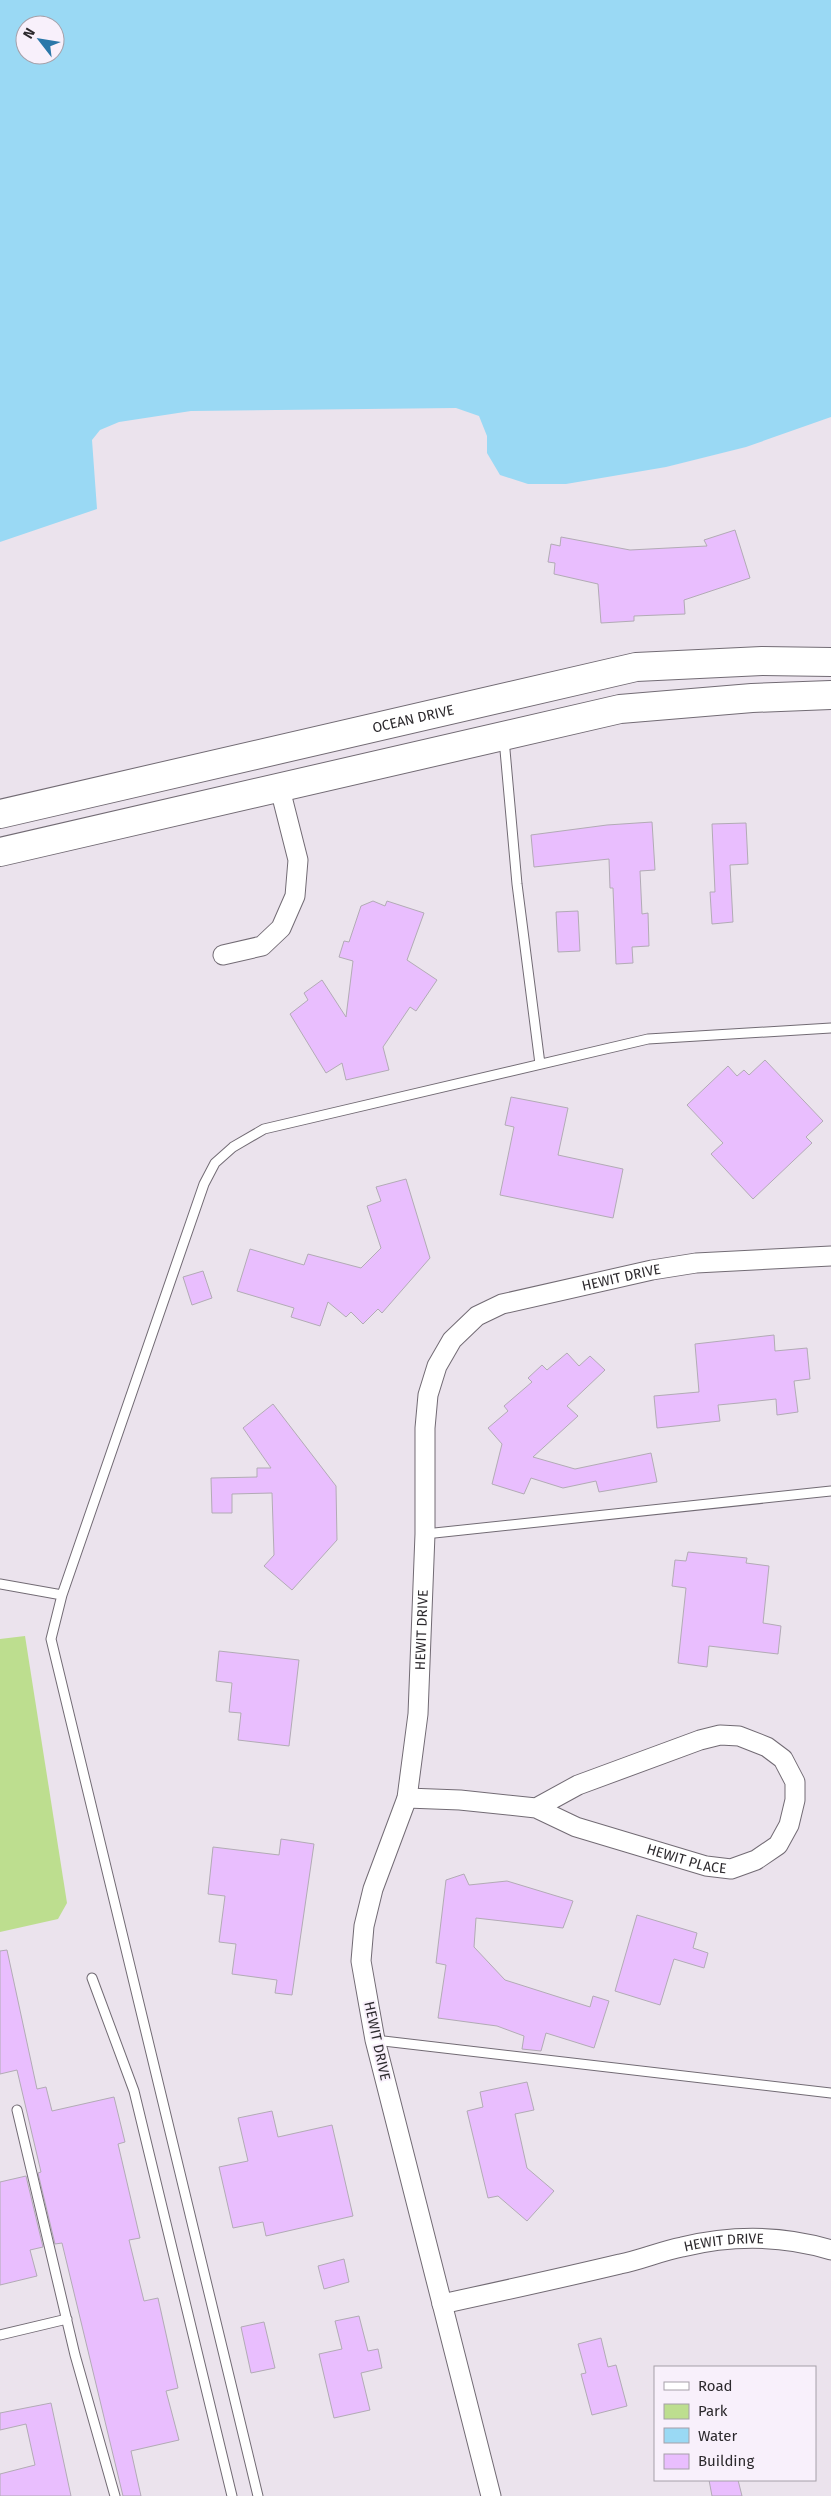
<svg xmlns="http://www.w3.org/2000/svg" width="831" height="2496" viewBox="0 0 831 2496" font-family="'Fira Sans',sans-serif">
<rect width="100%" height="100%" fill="#ebe3ed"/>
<!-- green -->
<path fill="#bdde8f" d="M25,1636L67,1903L58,1919L0,1932V1639Z"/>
<!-- water -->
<path fill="#9ad9f4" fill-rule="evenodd" d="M0,0H831V417L746,447L666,467L566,484H528L500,475L487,453V436L479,416L456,408L191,411L119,422L100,430L92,440L97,509L0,542ZM25,25H55V55H25Z"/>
<!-- building -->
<path fill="#e9befe" stroke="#b2abb5" d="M735,530L750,578L684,600L685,614L634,616V621L601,623L598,584L554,574L555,563L548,562L551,544L560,546L561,537L630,550L707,546L704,540Z
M652,822L655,870L640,871L642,914L648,913L649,946L632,947L633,963L616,964L613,888H610L609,859L534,867L531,835L607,825Z
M746,823L748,864L730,865L733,922L712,924L710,892H715L712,824Z
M373,901L385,906L387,901L424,913L407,960L437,980L416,1011L410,1007L383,1047L389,1070L346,1080L342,1063L326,1073L290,1014L308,1000L304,993L322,980L346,1017L353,961L339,957L344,941L349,942L361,906Z
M578,911L580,951L558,952L556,912Z
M765,1060L823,1121L806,1137L812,1143L753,1199L711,1154L723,1143L687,1105L728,1066L737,1076L744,1070L749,1075Z
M511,1097L568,1108L558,1155L623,1169L613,1218L500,1195L514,1127L505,1125Z
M406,1179L430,1258L382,1313L378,1309L363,1324L351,1312L346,1317L328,1302L320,1326L291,1317L294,1308L237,1291L250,1249L304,1265L308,1254L361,1268L381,1248L367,1206L381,1201L376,1187Z
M203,1271L212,1298L192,1305L183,1277Z
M774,1335L775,1351L807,1348L810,1379L794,1381L798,1412L777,1415L776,1399L739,1403L718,1405L720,1421L657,1428L654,1396L699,1392L695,1344Z
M567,1353L579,1366L590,1356L605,1370L567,1406L578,1416L533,1457L575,1469L651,1453L657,1482L599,1492L596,1481L563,1488L531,1478L524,1494L492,1484L502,1444L488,1428L508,1411L504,1406L532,1382L528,1378L542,1365L547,1370Z
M273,1404L336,1486L337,1540L292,1590L264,1566L274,1555L272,1493L232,1494V1513H212L211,1478L257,1477V1468H271L243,1428Z
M688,1552L747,1558L746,1563L769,1566L763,1623L781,1626L778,1654L709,1646L707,1667L678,1663L686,1588L672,1586L675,1560L686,1561Z
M219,1651L299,1660L289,1746L238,1740L241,1713L229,1712L232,1683L216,1681Z
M281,1839L314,1844L292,1995L275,1993L277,1980L232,1974L236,1944L219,1942L225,1896L208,1894L213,1847L279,1855Z
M464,1874L469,1885L507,1881L573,1901L563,1928L476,1918L474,1947L505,1980L590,2007L593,1996L609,2001L594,2048L546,2033L541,2051L522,2049L524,2036L497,2026L438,2018L446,1965L436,1963L446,1880Z
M637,1915L697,1933L693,1948L708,1953L704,1968L674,1959L660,2005L615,1991Z
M7,1950L37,2089L46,2087L52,2111L114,2097L125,2142L118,2144L140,2238L129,2240L144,2301L158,2298L178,2388L166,2391L179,2440L131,2451L141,2496H123L62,2243L55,2244L38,2173L41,2172L17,2070L0,2074V1951Z
M527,2082L534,2110L515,2114L527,2168L554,2191L527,2221L498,2196L488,2198L467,2111L483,2107L480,2092Z
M272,2111L278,2137L332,2125L353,2216L266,2236L263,2222L233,2228L219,2167L248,2161L238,2118Z
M26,2176L43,2247L30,2250L37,2276L0,2285V2182Z
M344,2259L349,2282L324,2289L318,2266Z
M359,2316L368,2351L378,2349L382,2368L361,2373L370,2410L334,2418L319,2354L342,2349L335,2321Z
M264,2322L275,2368L251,2373L241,2327Z
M601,2338L608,2367L616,2365L627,2406L592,2415L581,2374L586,2373L578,2344Z
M51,2403L71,2496H0V2474L35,2465L26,2424L0,2430V2413Z
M709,2480H738L742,2496H712Z"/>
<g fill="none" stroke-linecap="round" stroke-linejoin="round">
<!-- service casing -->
<g stroke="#726b74" stroke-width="11">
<path id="service" d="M504,739L517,884L540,1064
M425,1534L831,1491
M0,1584L62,1595
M92,1978L134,2091L232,2496
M375,2040L831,2093
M17,2110L75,2355L115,2496
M0,2335L67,2319
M258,2496L51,1639L62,1595L204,1184L215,1163L233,1147L264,1129L648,1039L831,1028"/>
</g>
<!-- minor casing -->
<g stroke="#726b74" stroke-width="21">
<g id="minor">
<path d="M223,955L262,946L281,928L295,896L298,860L280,789"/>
<path id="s1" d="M407,1798L460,1800L536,1808L576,1827L706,1866L731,1869L756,1860L778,1845L789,1825L795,1800V1782L783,1759L767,1747L739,1736L720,1735L700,1740L578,1785L536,1808"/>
<path id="s2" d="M442,2304C502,2291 561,2278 620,2264C641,2260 661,2251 682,2247C732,2235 782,2235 831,2250"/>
<path id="s3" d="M491,2496L375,2040L361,1961L364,1926L373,1889L407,1798L418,1714L425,1534V1428L428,1395L437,1366L452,1340L477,1316L502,1304L652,1270L696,1263L831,1256"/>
</g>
</g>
<!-- primary casing -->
<g stroke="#726b74" stroke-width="30">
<g id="primary">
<path id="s4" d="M0,814L636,667L762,661L831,662"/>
<path d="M0,852L620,709L752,698L831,695"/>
</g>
</g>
<!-- service -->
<use href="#service" stroke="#fff" stroke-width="9"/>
<!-- minor -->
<use href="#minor" stroke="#fff" stroke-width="19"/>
<!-- primary -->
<use href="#primary" stroke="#fff" stroke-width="28"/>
</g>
<g text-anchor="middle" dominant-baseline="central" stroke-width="4" stroke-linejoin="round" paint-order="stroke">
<!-- street labels -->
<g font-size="14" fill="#2c292d" stroke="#f8f0fb">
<text stroke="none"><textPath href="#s4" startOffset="424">OCEAN DRIVE</textPath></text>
<text stroke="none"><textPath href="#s3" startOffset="1370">HEWIT DRIVE</textPath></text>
<text stroke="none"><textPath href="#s3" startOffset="890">HEWIT DRIVE</textPath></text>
<text stroke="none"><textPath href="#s1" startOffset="289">HEWIT PLACE</textPath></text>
<text transform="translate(377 2041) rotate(78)">HEWIT DRIVE</text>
<text stroke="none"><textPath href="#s2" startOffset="289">HEWIT DRIVE</textPath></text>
</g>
</g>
<!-- legend -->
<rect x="654" y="2366" width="162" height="115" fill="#f8f0fb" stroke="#a6a0a9"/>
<rect x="664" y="2382" width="25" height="8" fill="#ffffff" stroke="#a6a0a9"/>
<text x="698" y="2391" font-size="15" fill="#2c292d">Road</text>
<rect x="664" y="2404" width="25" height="15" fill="#bdde8f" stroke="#a6a0a9"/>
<text x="698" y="2416" font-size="15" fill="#2c292d">Park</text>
<rect x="664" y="2428" width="25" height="15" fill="#9ad9f4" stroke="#a6a0a9"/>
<text x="698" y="2441" font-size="15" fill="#2c292d">Water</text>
<rect x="664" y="2454" width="25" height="15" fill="#e9befe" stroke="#a6a0a9"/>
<text x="698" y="2466" font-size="15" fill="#2c292d">Building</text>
<!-- north arrow -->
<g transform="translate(40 40) rotate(301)"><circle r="24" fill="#f8f0fb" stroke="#a6a0a9"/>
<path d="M0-4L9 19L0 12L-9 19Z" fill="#2a77a9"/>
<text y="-8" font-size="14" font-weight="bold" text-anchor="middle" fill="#2c292d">N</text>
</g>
</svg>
